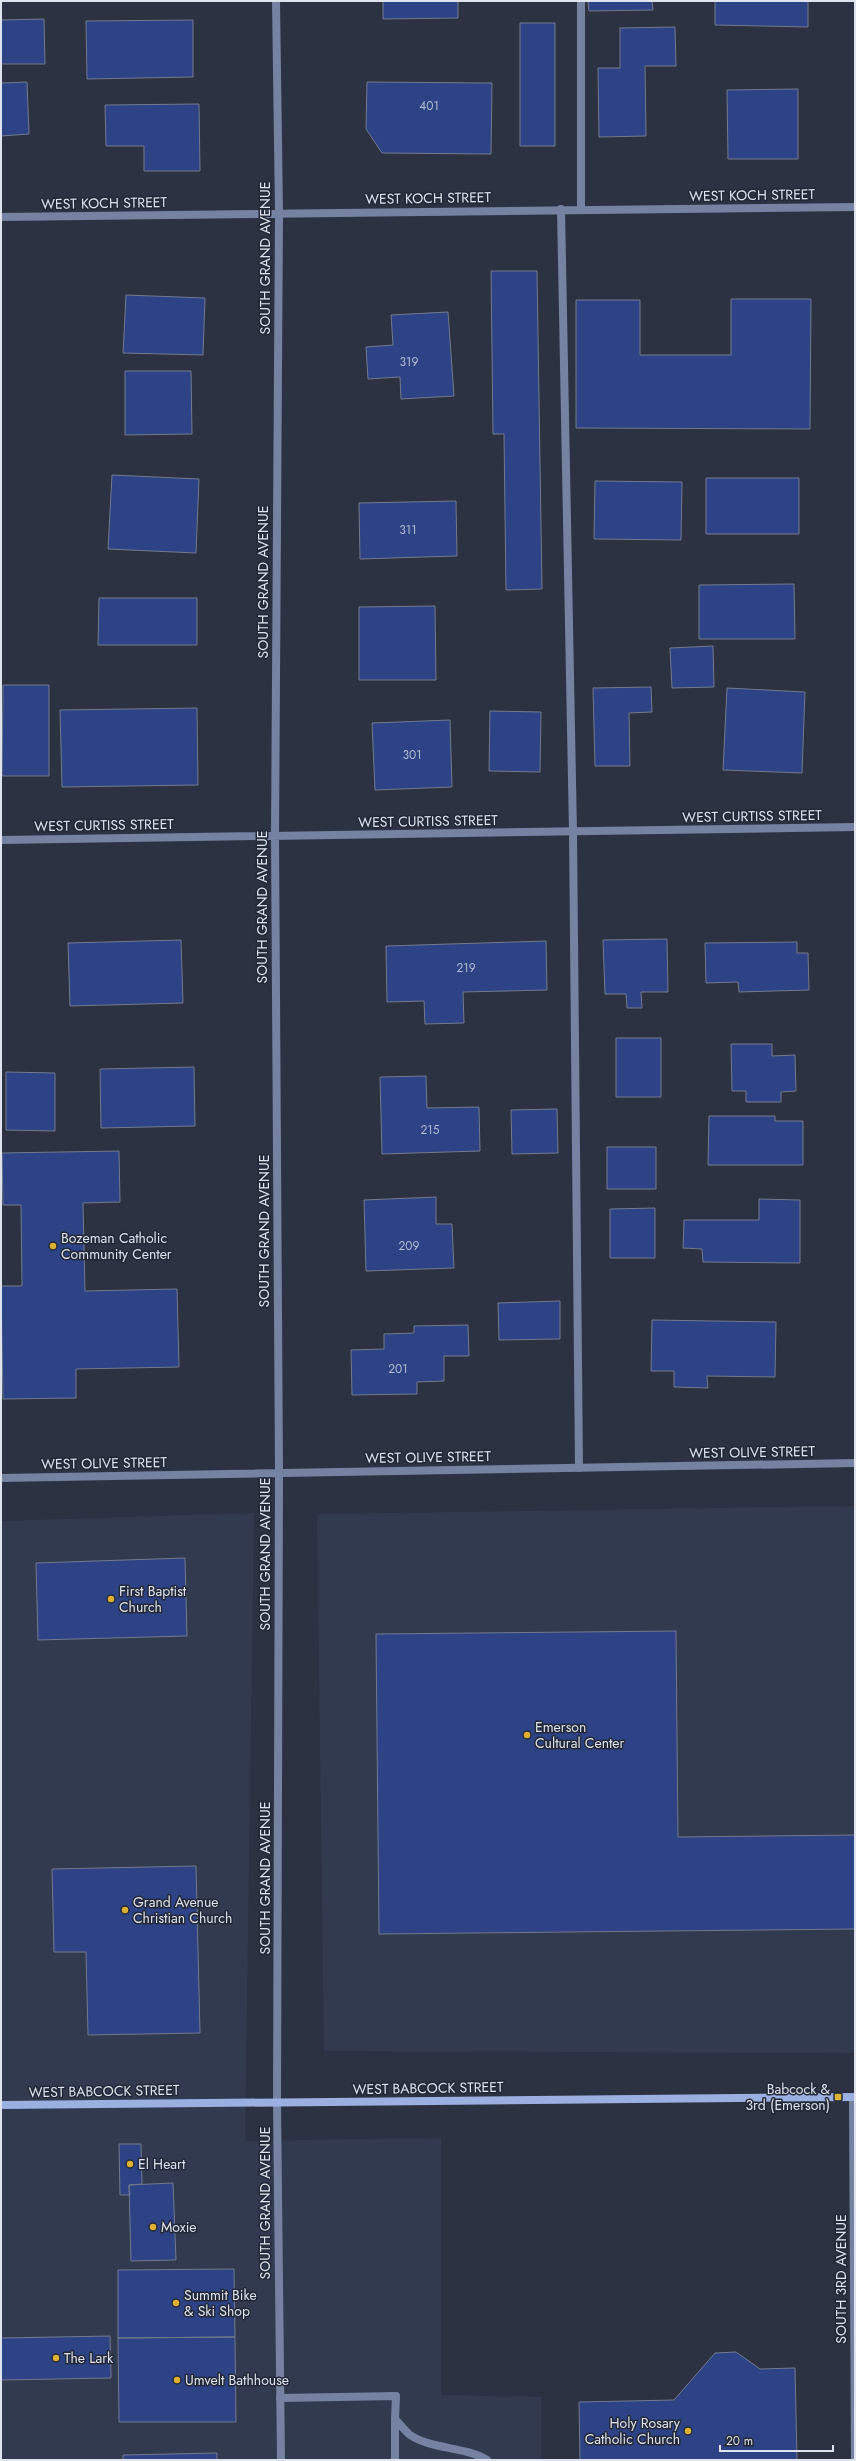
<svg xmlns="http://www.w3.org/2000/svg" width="856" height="2461" viewBox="0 0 856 2461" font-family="Jost,sans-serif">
<rect width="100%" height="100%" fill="#2c3242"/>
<!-- built -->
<path fill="#323a50" d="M855,1506V2053L324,2051L317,1514Z
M254,1513L245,2141L441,2138V2395L541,2397V2460H1V1521Z"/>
<!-- building -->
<path fill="#2e4385" stroke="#737a8d" d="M383,1H458V18L383,19Z
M588,1H652L653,10L589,11Z
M715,1H808V27L715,25Z
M44,19L45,64H1V20Z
M193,20V77L87,79L86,21Z
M520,23H555V146H520Z
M675,27L676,66H645L646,136L599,137L598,68H620V28Z
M27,82L29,134L1,136V83Z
M367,82L492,83L491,154L382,153L366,129Z
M798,89V159H728L727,90Z
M199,104L200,171H144V146H106L105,105Z
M491,271H537L542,589L506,590L504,434H493Z
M126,295L205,298L203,355L123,353Z
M731,299H811L810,429L576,428V300H640V355H731Z
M448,312L454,396L401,399L400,377L368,379L366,347L393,345L391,315Z
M125,371H191L192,434L125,435Z
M112,475L199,479L196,553L108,549Z
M706,478H799V534H706Z
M595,481L682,482L681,540L594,539Z
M456,501L457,556L360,559L359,503Z
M794,584L795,639H699V585Z
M99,598H197V645H98Z
M435,606L436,680H359V607Z
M713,646L714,687L672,688L670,648Z
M3,685H49V776H2Z
M651,687L652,712L629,713L630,766H595L593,688Z
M727,688L805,692L802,773L723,770Z
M197,708L198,785L62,787L60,710Z
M490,711L541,712L540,772L489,771Z
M450,720L452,787L375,790L372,723Z
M667,939L668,992H641L642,1008H627L626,994H605L603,940Z
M181,940L183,1003L70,1006L68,943Z
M546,941L547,990L463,992L464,1023L425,1024L424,1001L387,1002L386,946Z
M797,942V953H808L809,990L739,992L738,982L706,983L705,943Z
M616,1038H661V1097H616Z
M731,1044H772V1056L795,1055L796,1091L781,1092V1102H746V1091H732Z
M194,1067L195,1126L101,1128L100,1069Z
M6,1072L55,1073V1131L6,1130Z
M426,1076L427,1108L479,1107L480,1151L382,1154L380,1077Z
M557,1109L558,1153L512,1154L511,1110Z
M709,1116H775V1121H803V1165H708Z
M607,1147H656V1189H607Z
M119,1151L120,1202L83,1203L85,1291L177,1289L179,1367L76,1369V1398L3,1399L1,1286H22L21,1205H3L2,1153Z
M436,1197V1224H452L454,1268L366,1271L364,1200Z
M759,1199L800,1200V1263L703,1262L702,1249L683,1248L684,1220H759Z
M655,1208V1258H610V1209Z
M560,1301V1339L499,1340L498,1303Z
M652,1320L776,1322L775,1377L707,1376L708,1388L674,1387V1371H651Z
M468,1325L469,1356H444V1381L417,1382V1394L352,1395L351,1350L384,1349V1334L414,1333V1326Z
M185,1558L187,1636L38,1640L36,1563Z
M676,1631L678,1837L855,1835V1929L379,1934L376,1634Z
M196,1866L200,2033L88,2035L86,1952H54L52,1869Z
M119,2144H141L142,2184L129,2185L130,2195H120Z
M173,2183L176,2260L131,2261L129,2185Z
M234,2269L235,2337L118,2338V2270Z
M110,2336L111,2378L1,2380V2338Z
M235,2337L236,2422H119L118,2338Z
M736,2352L760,2369L795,2368L797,2460H580L579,2402L674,2400L715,2353Z
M217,2453V2460H123V2455Z"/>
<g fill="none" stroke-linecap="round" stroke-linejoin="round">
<!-- lane -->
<path stroke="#7582a2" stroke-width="8" d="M561,209L573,832L579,1468
M581,209V1
M280,2398L396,2396L395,2419C400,2424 405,2431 410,2435C433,2450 464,2446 487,2460
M395,2460V2419"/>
<!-- street -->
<path stroke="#7582a2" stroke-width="8" d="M276,1L279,213L275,836L279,1473L277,2103L281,2460
M1,217L855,207
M1,840L855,827
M1,1478L855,1463
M853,2097L855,2460"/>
<!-- secondary -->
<path stroke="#9bafe1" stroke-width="8" d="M1,2105L855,2097"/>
</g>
<!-- markers -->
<g fill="#deb133" stroke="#222837" stroke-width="1.5">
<circle cx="53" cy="1246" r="4"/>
<circle cx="111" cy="1599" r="4"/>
<circle cx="527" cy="1735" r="4"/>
<circle cx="125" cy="1910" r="4"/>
<rect x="834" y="2093" width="8" height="8" rx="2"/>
<circle cx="130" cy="2164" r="4"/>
<circle cx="153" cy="2227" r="4"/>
<circle cx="176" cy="2303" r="4"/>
<circle cx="56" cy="2358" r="4"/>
<circle cx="177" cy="2380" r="4"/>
<circle cx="688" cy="2431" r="4"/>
</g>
<g text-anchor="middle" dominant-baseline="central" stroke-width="3" stroke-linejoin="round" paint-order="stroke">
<!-- number labels -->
<g font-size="12" fill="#b2bbd3">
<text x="429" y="106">401</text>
<text x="409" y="362">319</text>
<text x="408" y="530">311</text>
<text x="412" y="755">301</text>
<text x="466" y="968">219</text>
<text x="430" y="1130">215</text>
<text x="409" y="1246">209</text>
<text x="398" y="1369">201</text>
</g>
<!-- street labels -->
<g font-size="14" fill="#dee3ed" stroke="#222837">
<text transform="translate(752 195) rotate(-1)">WEST KOCH STREET</text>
<text transform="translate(428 198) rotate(-1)">WEST KOCH STREET</text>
<text transform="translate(104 203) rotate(-1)">WEST KOCH STREET</text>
<text transform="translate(265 258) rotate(-90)">SOUTH GRAND AVENUE</text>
<text transform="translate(263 582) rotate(-90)">SOUTH GRAND AVENUE</text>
<text transform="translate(752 816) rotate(-1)">WEST CURTISS STREET</text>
<text transform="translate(428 821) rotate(-1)">WEST CURTISS STREET</text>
<text transform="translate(104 825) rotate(-1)">WEST CURTISS STREET</text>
<text transform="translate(262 907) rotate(-90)">SOUTH GRAND AVENUE</text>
<text transform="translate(264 1231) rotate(-90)">SOUTH GRAND AVENUE</text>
<text transform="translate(752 1452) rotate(-1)">WEST OLIVE STREET</text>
<text transform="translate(428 1457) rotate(-1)">WEST OLIVE STREET</text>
<text transform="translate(104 1463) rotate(-1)">WEST OLIVE STREET</text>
<text transform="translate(265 1554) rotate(-90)">SOUTH GRAND AVENUE</text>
<text transform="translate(265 1878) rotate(-90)">SOUTH GRAND AVENUE</text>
<text transform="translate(428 2088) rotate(-1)">WEST BABCOCK STREET</text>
<text transform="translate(104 2091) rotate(-1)">WEST BABCOCK STREET</text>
<text transform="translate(265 2203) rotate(-90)">SOUTH GRAND AVENUE</text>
<text transform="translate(841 2279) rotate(-90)">SOUTH 3RD AVENUE</text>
</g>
<!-- poi labels -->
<g font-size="14" fill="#dee3ed" stroke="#222837" text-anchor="start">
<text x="61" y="1238">Bozeman Catholic<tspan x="61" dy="16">Community Center</tspan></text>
<text x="119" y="1591">First Baptist<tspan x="119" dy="16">Church</tspan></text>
<text x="535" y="1727">Emerson<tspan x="535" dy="16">Cultural Center</tspan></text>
<text x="133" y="1902">Grand Avenue<tspan x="133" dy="16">Christian Church</tspan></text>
<text x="830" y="2089" text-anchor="end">Babcock &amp;<tspan x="830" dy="16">3rd (Emerson)</tspan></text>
<text x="138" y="2164">El Heart</text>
<text x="161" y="2227">Moxie</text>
<text x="184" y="2295">Summit Bike<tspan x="184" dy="16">&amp; Ski Shop</tspan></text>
<text x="64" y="2358">The Lark</text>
<text x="185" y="2380">Umvelt Bathhouse</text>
<text x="680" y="2423" text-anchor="end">Holy Rosary<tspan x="680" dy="16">Catholic Church</tspan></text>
</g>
</g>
<!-- border -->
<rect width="856" height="2461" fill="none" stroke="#dee3ed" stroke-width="4"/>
<!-- scale -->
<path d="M720 2445v6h113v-6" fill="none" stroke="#dee3ed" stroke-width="2"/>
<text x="726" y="2445" font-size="12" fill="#dee3ed" stroke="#222837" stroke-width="3" paint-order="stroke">20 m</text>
</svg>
